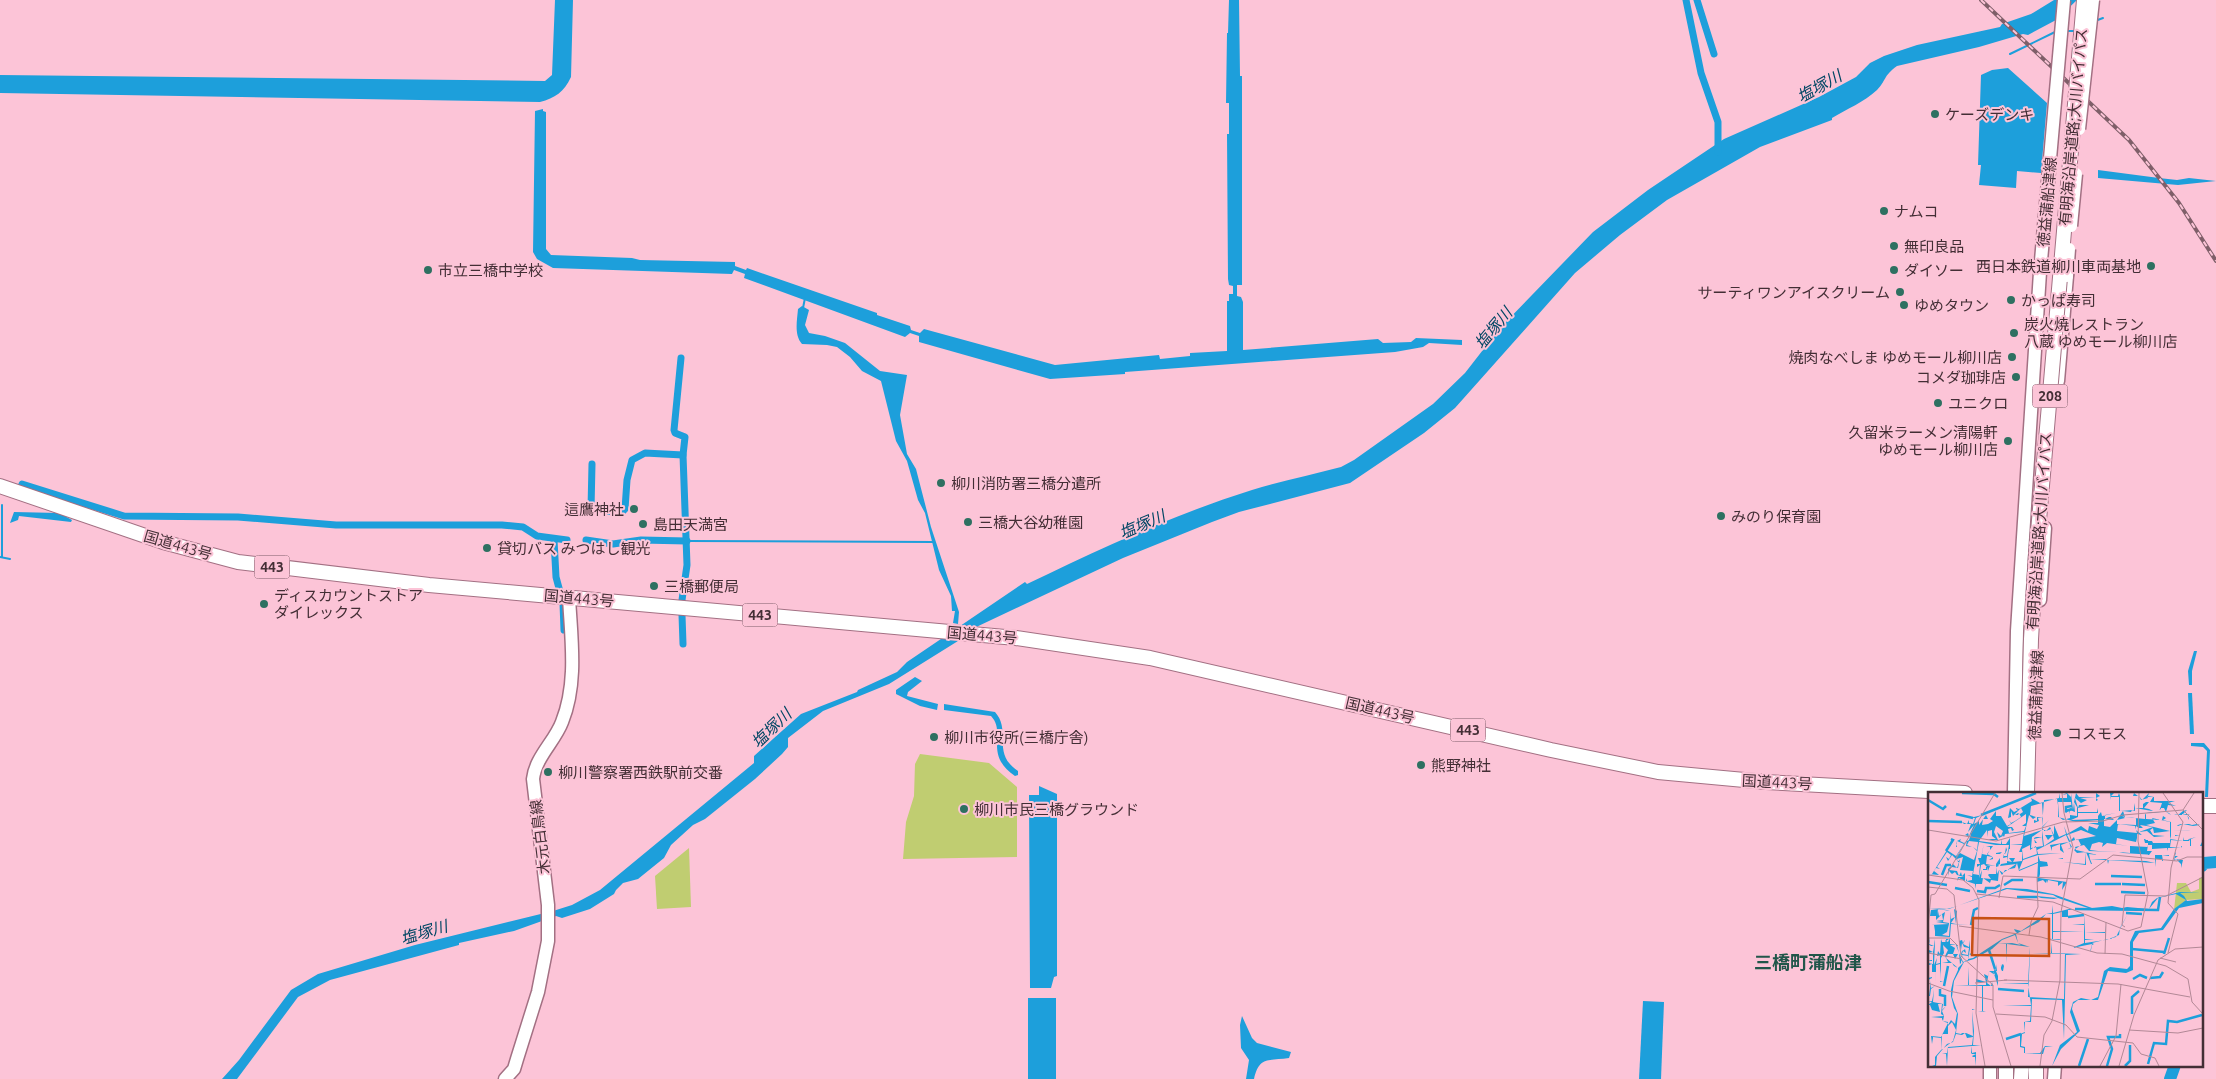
<svg xmlns="http://www.w3.org/2000/svg" width="2216" height="1079" font-family="Ubuntu,'Noto Sans JP',sans-serif">
<rect width="100%" height="100%" fill="#fcc4d7"/>
<!-- green -->
<g fill="#c0cd71">
<polygon points="920,754 989,763 1017,787 1017,857 903,859 906,822 914,796 915,764"/>
<polygon points="689,848 691,907 657,909 655,876"/>
</g>
<!-- water -->
<g fill="#1d9fdb">
<path d="M 555,0 L 573,0 L 571,77 C 564,92 555,98 540,102 L 0,93 L 0,75 L 545,81 L 552,75 Z"/>
<polygon points="1229,0 1239,0 1240,76 1242,76 1242,285 1237,285 1237,296 1241,297 1243,302 1243,350 1378,339 1383,343 1411,342 1416,338 1462,340 1462,345 1429,343 1423,347 1395,352 1125,372 1125,374 1050,379 919,342 919,336 910,333 905,337 744,278 745,274 734,270 732,274 553,268 537,259 533,252 535,111 543,109 543,111 546,112 546,249 551,255 632,258 640,260 735,262 735,266 746,270 747,268 877,313 877,315 910,326 911,330 920,333 924,329 1055,365 1159,355 1160,359 1190,356 1190,353 1227,351 1227,301 1229,301 1229,294 1233,294 1233,286 1229,285 1228,279 1227,134 1229,134 1229,103 1226,103 1227,33 1228,33"/>
<path d="M 2054,0 L 2077,0 L 2056,20 L 2028,35 L 2023,34 L 1979,47 L 1897,66 C 1883,76 1886,81 1877,90 C 1864,102 1847,109 1832,118 L 1832,120 L 1760,147 L 1667,200 L 1620,235 L 1575,273 L 1455,408 L 1424,433 L 1350,483 L 1239,512 L 1212,522 L 1123,558 L 972,629 L 958,641 L 889,684 L 823,711 L 788,738 L 788,747 L 782,754 L 755,779 L 705,819 L 693,825 L 671,845 L 664,858 L 638,879 L 623,883 L 616,890 L 614,894 L 590,909 L 562,918 L 556,916 L 514,931 L 459,943 L 459,945 L 330,980 L 298,997 L 237,1079 L 222,1079 L 239,1060 L 291,990 L 318,974 L 415,945 L 553,911 L 572,905 L 600,890 L 754,763 L 754,756 L 801,714 L 857,692 L 858,690 L 897,672 L 907,662 L 1025,582 L 1027,584 C 1100,549 1175,514 1252,490 C 1281,481 1311,475 1341,467 L 1354,460 L 1433,404 L 1465,373 L 1500,328 L 1593,232 L 1648,190 L 1724,139 L 1819,97 L 1856,77 L 1870,63 L 1884,56 L 1917,45 L 2000,27 L 2002,24 L 2031,14 Z"/>
<polygon points="2008,68 2047,103 2041,173 2017,171 2016,188 1979,185 1981,165 1978,165 1981,75 1992,70"/>
<polygon points="2098,170 2159,178 2177,180 2189,178 2216,181 2178,185 2098,178"/>
<path d="M 802,306 L 809,310 L 805,325 L 809,333 L 825,336 L 845,343 L 880,371 L 907,375 L 900,415 L 907,454 L 916,469 L 931,527 L 959,612 L 958,624 L 953,623 L 955,611 L 952,611 L 951,596 L 939,570 L 925,513 L 918,500 L 907,461 L 896,441 L 881,381 L 862,371 L 850,357 L 837,347 L 827,345 L 802,344 C 794,335 797,321 798,309 Z"/>
<polygon points="14,512 59,513 72,520 71,522 19,516 18,520 10,523"/>
<polygon points="2194,651 2197,651 2192,671 2192,685 2189,685 2188,671"/>
<polygon points="915,677 922,681 908,692 907,696 938,704 937,710 920,706 896,694 896,690"/>
<polygon points="2188,693 2192,693 2194,734 2190,734"/>
<path d="M 944,704 L 995,712 C 1012,731 991,753 1018,771 L 1018,775 L 1015,776 C 983,754 1007,733 991,716 L 944,710 Z"/>
<polygon points="2191,743 2204,743 2210,750 2208,797 2205,797 2207,751 2203,747 2191,746"/>
<polygon points="1039,786 1057,794 1057,976 1054,977 1051,988 1030,988 1029,795 1039,795"/>
<rect x="1028" y="998" width="28" height="81"/>
<polygon points="1643,1001 1664,1002 1661,1079 1639,1079"/>
<path d="M 1242,1016 L 1252,1038 L 1257,1043 L 1291,1052 L 1289,1058 C 1268,1061 1259,1056 1254,1079 L 1246,1079 L 1249,1060 L 1241,1048 L 1240,1025 Z"/>
</g>
<g fill="none" stroke-linecap="round" stroke-linejoin="round">
<!-- stream -->
<g stroke="#1d9fdb" stroke-width="2">
<polyline points="2095,21 2103,18"/>
<polyline points="2065,31 2075,31"/>
<polyline points="2010,54 2055,32"/>
<polyline points="803,308 805,298"/>
<polyline points="687,541 934,542"/>
<polyline points="0,557 10,559"/>
<polyline points="2,557 2,505"/>
</g>
<!-- canal -->
<g stroke="#1d9fdb" stroke-width="7">
<polyline points="1686,0 1701,73 1718,122 1718,152"/>
<polyline points="1697,0 1714,54"/>
<polyline points="681,358 674,430 675,433 685,437 683,455 687,565 682,600"/>
<polyline points="592,464 591,509 621,513 625,509 627,480 632,460 645,453 683,455"/>
<polyline points="22,484 124,516 238,517 336,525 502,525 523,527 537,536 567,540"/>
<polyline points="554,540 556,577 563,603 564,630"/>
<polyline points="586,540 613,544 641,540 687,541"/>
<polyline points="682,615 683,644"/>
</g>
<!-- river -->
<g stroke="#1d9fdb" stroke-width="12">
<polyline points="2202,866 2204,863 2216,862"/>
<polyline points="2170,1079 2175,1065"/>
</g>
<!-- major casing -->
<g stroke="#a37083" stroke-width="15">
<g id="major">
<polyline points="2058,381 2067,276"/>
<polyline points="2040,600 2045,528"/>
<polyline points="2014,793 2017,631 2040,272"/>
<path d="M 505,1079 L 514,1069 L 517,1059 L 538,992 L 548,941 L 548,905 L 533,779 C 535,758 555,741 562,722 C 578,682 571,638 569,597"/>
<polyline points="1990,1079 1990,1065"/>
<polyline points="2054,1079 2055,1065"/>
</g>
</g>
<!-- highway casing -->
<g stroke="#a37083" stroke-width="16">
<g id="highway">
<polyline points="0,486 163,542 238,562 429,585 1016,638 1150,658 1551,750 1658,772 1766,782 1965,793"/>
<polyline points="2202,806 2216,806"/>
<polyline points="2006,1065 2006,1079"/>
<polyline points="2021,1079 2022,1065"/>
<polyline points="2036,1079 2036,1065"/>
</g>
</g>
<!-- major -->
<use href="#major" stroke="#fff" stroke-width="12"/>
<!-- highway -->
<use href="#highway" stroke="#fff" stroke-width="14"/>
<!-- rail casing -->
<g stroke="#7f5f69" stroke-width="4">
<polyline id="rail" points="1981,0 2129,140 2179,203 2216,261"/>
</g>
<!-- rail -->
<use href="#rail" stroke="#fcc4d7" stroke-width="2" stroke-dasharray="5.5" stroke-linecap="butt"/>
<!-- major-bridge casing -->
<g stroke="#a37083" stroke-width="15" stroke-linecap="butt">
<g id="major-bridge">
<polyline points="2079,129 2093,0"/>
<polyline points="2071,226 2076,174"/>
<polyline points="2040,272 2064,0"/>
<polyline points="2067,276 2069,249"/>
</g>
</g>
<!-- highway-bridge casing -->
<g stroke="#a37083" stroke-width="16" stroke-linecap="butt">
<polyline id="highway-bridge" points="2027,793 2031,639 2036,555 2084,0"/>
</g>
<!-- major-bridge -->
<use href="#major-bridge" stroke="#fff" stroke-width="12"/>
<!-- highway-bridge -->
<use href="#highway-bridge" stroke="#fff" stroke-width="14"/>
</g>
<!-- markers -->
<g fill="#2e7061" stroke="#fcc4d7" stroke-width="2">
<circle cx="1935" cy="114" r="5"/>
<circle cx="1884" cy="211" r="5"/>
<circle cx="1894" cy="246" r="5"/>
<circle cx="2151" cy="266" r="5"/>
<circle cx="428" cy="270" r="5"/>
<circle cx="1894" cy="270" r="5"/>
<circle cx="1900" cy="292" r="5"/>
<circle cx="2011" cy="300" r="5"/>
<circle cx="1904" cy="305" r="5"/>
<circle cx="2014" cy="333" r="5"/>
<circle cx="2012" cy="357" r="5"/>
<circle cx="2016" cy="377" r="5"/>
<circle cx="1938" cy="403" r="5"/>
<circle cx="2008" cy="441" r="5"/>
<circle cx="941" cy="483" r="5"/>
<circle cx="634" cy="509" r="5"/>
<circle cx="1721" cy="516" r="5"/>
<circle cx="968" cy="522" r="5"/>
<circle cx="643" cy="524" r="5"/>
<circle cx="487" cy="548" r="5"/>
<circle cx="654" cy="586" r="5"/>
<circle cx="264" cy="604" r="5"/>
<circle cx="2057" cy="733" r="5"/>
<circle cx="934" cy="737" r="5"/>
<circle cx="1421" cy="765" r="5"/>
<circle cx="548" cy="772" r="5"/>
<circle cx="964" cy="809" r="5"/>
</g>
<g text-anchor="middle" dominant-baseline="central" stroke-width="4" stroke-linejoin="round" paint-order="stroke">
<!-- shield labels -->
<g fill="#fcc4d7" stroke="#7a5b66" stroke-width="1">
<rect x="2032.5" y="384.5" width="35" height="23" rx="4"/>
<rect x="254.5" y="555.5" width="35" height="23" rx="4"/>
<rect x="742.5" y="603.5" width="35" height="23" rx="4"/>
<rect x="1450.5" y="718.5" width="35" height="23" rx="4"/>
</g>
<g font-size="14" font-weight="bold" fill="#432e35">
<text x="2050" y="396">208</text>
<text x="272" y="567">443</text>
<text x="760" y="615">443</text>
<text x="1468" y="730">443</text>
</g>
<!-- poi labels -->
<g font-size="15" fill="#432e35" stroke="#fcc4d7" text-anchor="start">
<text x="1945" y="114">ケーズデンキ</text>
<text x="1894" y="211">ナムコ</text>
<text x="1904" y="246">無印良品</text>
<text x="2141" y="266" text-anchor="end">西日本鉄道柳川車両基地</text>
<text x="438" y="270">市立三橋中学校</text>
<text x="1904" y="270">ダイソー</text>
<text x="1890" y="292" text-anchor="end">サーティワンアイスクリーム</text>
<text x="2021" y="300">かっぱ寿司</text>
<text x="1914" y="305">ゆめタウン</text>
<text x="2024" y="324">炭火焼レストラン<tspan x="2024" dy="17">八蔵 ゆめモール柳川店</tspan></text>
<text x="2002" y="357" text-anchor="end">焼肉なべしま ゆめモール柳川店</text>
<text x="2006" y="377" text-anchor="end">コメダ珈琲店</text>
<text x="1948" y="403">ユニクロ</text>
<text x="1998" y="432" text-anchor="end">久留米ラーメン清陽軒<tspan x="1998" dy="17">ゆめモール柳川店</tspan></text>
<text x="951" y="483">柳川消防署三橋分遣所</text>
<text x="624" y="509" text-anchor="end">這鷹神社</text>
<text x="1731" y="516">みのり保育園</text>
<text x="978" y="522">三橋大谷幼稚園</text>
<text x="653" y="524">島田天満宮</text>
<text x="497" y="548">貸切バス みつはし観光</text>
<text x="664" y="586">三橋郵便局</text>
<text x="274" y="595">ディスカウントストア<tspan x="274" dy="17">ダイレックス</tspan></text>
<text x="2067" y="733">コスモス</text>
<text x="944" y="737">柳川市役所(三橋庁舎)</text>
<text x="1431" y="765">熊野神社</text>
<text x="558" y="772">柳川警察署西鉄駅前交番</text>
<text x="974" y="809">柳川市民三橋グラウンド</text>
</g>
<!-- street labels -->
<g font-size="15" fill="#432e35" stroke="#fcc4d7">
<text transform="translate(2073 127) rotate(-85)">有明海沿岸道路;大川バイパス</text>
<text transform="translate(2047 202) rotate(-85)">徳益蒲船津線</text>
<text transform="translate(2039 531) rotate(-86)">有明海沿岸道路;大川バイパス</text>
<text transform="translate(178 545) rotate(16)">国道443号</text>
<text transform="translate(579 598) rotate(5)">国道443号</text>
<text transform="translate(982 635) rotate(5)">国道443号</text>
<text transform="translate(2036 695) rotate(-88)">徳益蒲船津線</text>
<text transform="translate(1380 710) rotate(13)">国道443号</text>
<text transform="translate(1777 782) rotate(3)">国道443号</text>
<text transform="translate(540 837) rotate(-97)">木元白鳥線</text>
</g>
<!-- water labels -->
<g font-size="16" font-style="italic" fill="#004664" stroke="#fcc4d7">
<text transform="translate(1819 86) rotate(-29)">塩塚川</text>
<text transform="translate(1493 328) rotate(-50)">塩塚川</text>
<text transform="translate(1142 524) rotate(-23)">塩塚川</text>
<text transform="translate(771 728) rotate(-44)">塩塚川</text>
<text transform="translate(424 932) rotate(-16)">塩塚川</text>
</g>
<!-- quarter labels -->
<g font-size="18" font-weight="bold" fill="#21564a" stroke="#fcc4d7">
<text x="1808" y="962">三橋町蒲船津</text>
</g>
</g>
<!-- overview -->
<g transform="translate(1928 792)">
<rect width="275" height="275" fill="#fcc4d7"/>
<path d="M 275,85 L 275,107 L 258,108 L 246,118 L 249,91 L 258,91 L 263,100 L 271,97 L 271,86 Z" fill="#c0cd71"/>
<path d="M 131,1 L 132,6 L 139,6 L 139,2 L 134,3 L 139,1 L 143,5 L 143,1 L 145,18 L 146,11 L 147,20 L 142,18 L 141,22 L 141,18 L 138,21 L 138,15 L 138,19 L 144,18 L 143,10 L 130,10 L 131,25 L 135,28 L 142,26 L 142,23 L 149,24 L 149,15 L 146,10 L 148,1 L 151,5 L 168,5 L 168,1 L 172,4 L 168,6 L 170,8 L 170,12 L 170,8 L 168,9 L 168,5 L 152,6 L 159,8 L 153,11 L 147,6 L 150,16 L 151,13 L 161,13 L 150,16 L 150,20 L 169,20 L 170,16 L 170,24 L 173,20 L 174,24 L 188,21 L 188,19 L 191,19 L 191,5 L 183,5 L 183,8 L 182,1 L 186,1 L 183,4 L 190,4 L 191,1 L 192,4 L 205,4 L 206,1 L 210,4 L 206,4 L 206,11 L 210,11 L 206,11 L 207,16 L 215,16 L 215,12 L 218,10 L 221,10 L 216,16 L 221,17 L 225,19 L 226,19 L 228,18 L 230,19 L 232,17 L 234,11 L 222,10 L 225,5 L 220,5 L 219,4 L 220,6 L 213,8 L 211,4 L 214,8 L 221,1 L 220,4 L 226,5 L 226,9 L 247,9 L 240,11 L 248,14 L 240,13 L 238,20 L 241,21 L 243,23 L 246,22 L 250,23 L 255,19 L 259,18 L 255,22 L 262,22 L 259,23 L 261,26 L 261,28 L 259,23 L 254,22 L 254,23 L 248,23 L 246,22 L 243,23 L 238,20 L 236,16 L 233,16 L 233,17 L 231,18 L 230,19 L 228,18 L 226,19 L 224,19 L 207,16 L 207,19 L 211,19 L 207,19 L 204,18 L 203,20 L 195,19 L 197,25 L 194,24 L 197,26 L 189,28 L 195,19 L 188,19 L 188,21 L 177,23 L 177,27 L 181,25 L 183,25 L 186,28 L 176,27 L 176,34 L 182,35 L 189,28 L 189,32 L 208,33 L 208,26 L 204,26 L 197,25 L 217,27 L 217,23 L 218,21 L 224,20 L 233,21 L 218,21 L 218,27 L 234,28 L 235,24 L 238,26 L 235,28 L 243,30 L 243,34 L 249,34 L 250,33 L 253,32 L 261,32 L 264,33 L 269,32 L 272,33 L 265,34 L 255,32 L 250,34 L 243,34 L 243,39 L 260,38 L 263,38 L 243,39 L 243,44 L 247,44 L 247,43 L 252,43 L 247,44 L 243,44 L 242,47 L 255,49 L 256,45 L 256,48 L 260,48 L 261,47 L 268,45 L 263,47 L 263,54 L 272,54 L 274,50 L 275,54 L 262,54 L 262,47 L 261,49 L 254,49 L 243,48 L 242,55 L 253,56 L 253,54 L 262,54 L 262,57 L 262,54 L 254,54 L 253,56 L 240,56 L 240,59 L 239,56 L 224,57 L 224,53 L 220,53 L 219,59 L 224,59 L 221,63 L 232,63 L 232,59 L 232,63 L 241,63 L 241,60 L 241,64 L 234,63 L 235,69 L 246,69 L 247,61 L 248,60 L 254,59 L 248,60 L 247,64 L 250,64 L 246,67 L 255,68 L 253,76 L 253,72 L 244,72 L 253,72 L 248,67 L 246,69 L 234,69 L 234,71 L 234,67 L 228,67 L 227,75 L 227,71 L 218,69 L 181,68 L 180,72 L 219,74 L 180,72 L 179,67 L 162,67 L 164,72 L 163,72 L 158,60 L 158,73 L 135,70 L 135,67 L 130,67 L 135,66 L 140,66 L 135,66 L 135,70 L 157,72 L 158,60 L 149,61 L 146,58 L 153,53 L 150,47 L 141,50 L 144,55 L 138,58 L 143,56 L 141,50 L 133,53 L 136,61 L 132,58 L 132,52 L 124,55 L 124,59 L 122,53 L 141,50 L 138,43 L 109,58 L 110,62 L 133,61 L 110,63 L 112,69 L 119,70 L 120,74 L 112,75 L 112,82 L 111,86 L 139,90 L 134,98 L 135,90 L 130,94 L 130,90 L 120,88 L 120,91 L 119,88 L 118,91 L 115,88 L 109,90 L 110,71 L 91,79 L 89,71 L 87,76 L 77,78 L 74,83 L 71,78 L 70,89 L 63,88 L 62,91 L 55,86 L 54,92 L 48,92 L 47,97 L 47,92 L 38,89 L 39,86 L 39,89 L 44,88 L 44,85 L 39,83 L 44,84 L 45,79 L 32,78 L 35,65 L 29,67 L 30,70 L 32,67 L 30,76 L 24,75 L 21,78 L 29,79 L 31,84 L 33,80 L 34,84 L 37,81 L 37,89 L 31,86 L 29,89 L 30,85 L 36,85 L 29,83 L 27,80 L 24,82 L 21,79 L 20,84 L 27,83 L 20,84 L 20,77 L 25,72 L 29,76 L 31,70 L 24,63 L 20,69 L 18,65 L 20,62 L 18,65 L 21,67 L 23,63 L 19,60 L 9,75 L 12,77 L 8,76 L 6,79 L 11,83 L 0,82 L 4,82 L 19,58 L 28,64 L 36,52 L 29,49 L 28,51 L 29,52 L 29,55 L 28,55 L 29,52 L 28,52 L 29,49 L 33,47 L 32,49 L 36,51 L 41,48 L 43,42 L 40,44 L 37,43 L 40,41 L 41,44 L 46,33 L 40,40 L 43,32 L 36,32 L 34,30 L 39,32 L 41,28 L 41,31 L 45,32 L 47,26 L 42,26 L 54,23 L 48,26 L 46,32 L 51,29 L 51,33 L 58,23 L 60,27 L 55,27 L 54,33 L 60,32 L 65,29 L 62,27 L 68,19 L 68,24 L 73,24 L 79,34 L 83,32 L 81,28 L 83,31 L 87,29 L 85,26 L 87,29 L 93,25 L 91,21 L 90,23 L 87,23 L 90,21 L 92,22 L 95,20 L 93,16 L 85,24 L 83,19 L 83,25 L 80,26 L 82,16 L 86,20 L 90,18 L 88,17 L 88,16 L 91,17 L 104,9 L 103,6 L 112,11 L 131,6 ZM 192,4 L 206,4 L 206,11 L 197,11 L 206,11 L 206,18 L 192,19 ZM 129,7 L 130,13 L 126,13 L 130,13 L 130,19 L 126,19 L 130,19 L 130,25 L 121,28 L 114,35 L 116,8 ZM 114,11 L 115,26 L 109,25 L 109,29 L 106,28 L 106,31 L 101,30 L 106,31 L 111,29 L 110,26 L 114,26 L 114,38 L 96,44 L 101,23 L 105,27 L 108,25 L 102,23 L 103,14 ZM 150,21 L 170,21 L 170,27 L 143,28 L 150,25 ZM 98,22 L 98,31 L 94,34 L 98,34 L 96,39 L 81,41 L 80,37 L 83,36 L 84,39 L 86,38 L 84,35 L 79,35 ZM 130,25 L 148,30 L 170,28 L 170,31 L 160,31 L 171,33 L 169,37 L 161,34 L 160,39 L 153,34 L 139,42 L 136,34 L 138,42 L 131,45 L 126,33 L 126,43 L 122,35 L 118,39 L 123,37 L 125,43 L 117,43 L 120,48 L 125,43 L 126,47 L 116,54 L 114,38 L 116,37 L 116,39 L 118,39 L 114,36 L 121,28 ZM 224,26 L 242,30 L 242,39 L 218,33 L 227,31 ZM 190,32 L 207,34 L 209,41 L 189,39 ZM 212,33 L 225,35 L 211,40 L 219,39 L 226,45 L 237,44 L 225,43 L 222,38 L 225,36 L 226,41 L 242,39 L 242,44 L 237,44 L 242,44 L 242,51 L 225,51 L 224,49 L 220,49 L 220,48 L 218,48 L 217,47 L 216,47 L 217,51 L 208,51 L 220,51 L 220,55 L 202,54 L 202,61 L 191,60 L 195,61 L 227,63 L 227,67 L 223,67 L 227,67 L 227,71 L 162,67 L 161,62 L 170,63 L 148,58 L 147,55 L 156,53 L 161,59 L 190,60 L 170,59 L 170,55 L 170,59 L 162,58 L 164,52 L 171,50 L 175,51 L 174,55 L 179,51 L 200,54 L 188,52 L 189,46 L 208,50 L 209,46 L 212,46 L 212,47 L 215,47 L 212,47 L 212,46 L 209,46 L 209,42 L 214,43 L 208,38 L 208,34 L 211,36 L 215,36 ZM 68,34 L 75,39 L 73,44 L 69,40 L 71,46 L 75,44 L 74,42 L 76,45 L 77,42 L 96,40 L 94,52 L 82,53 L 82,46 L 78,52 L 74,52 L 74,47 L 73,52 L 51,49 L 59,38 L 60,45 L 60,39 L 64,38 L 64,44 L 68,47 L 63,47 L 60,48 L 70,48 L 66,40 ZM 114,38 L 114,45 L 108,45 L 106,46 L 107,51 L 109,51 L 106,47 L 114,45 L 115,54 L 103,56 L 104,45 ZM 153,38 L 168,44 L 147,48 L 146,45 L 142,49 L 139,43 ZM 39,48 L 38,54 L 44,55 L 39,53 L 41,49 L 50,50 L 49,58 L 45,55 L 49,59 L 46,68 L 32,61 L 28,65 ZM 51,50 L 56,51 L 53,66 L 50,66 L 52,72 L 49,72 L 49,75 L 52,73 L 51,83 L 45,82 ZM 56,51 L 68,53 L 68,74 L 58,72 L 59,64 L 65,65 L 61,68 L 65,67 L 65,65 L 59,62 L 65,54 L 58,54 L 62,55 L 62,58 L 59,63 L 54,62 ZM 68,53 L 81,53 L 79,64 L 76,64 L 76,62 L 77,62 L 79,58 L 78,55 L 73,55 L 78,55 L 77,61 L 76,62 L 75,66 L 79,65 L 79,71 L 73,72 L 72,74 L 88,72 L 75,81 L 71,78 L 69,82 L 68,75 L 71,74 L 70,73 L 72,72 L 72,66 L 68,72 L 68,62 L 72,62 L 74,60 L 68,61 ZM 82,53 L 94,53 L 91,60 L 94,60 L 94,69 L 85,70 L 87,66 L 81,66 L 84,70 L 79,69 L 81,57 L 88,57 L 82,57 ZM 102,53 L 102,58 L 108,54 L 109,62 L 95,67 L 94,57 ZM 110,63 L 110,70 L 91,78 L 95,68 ZM 56,72 L 59,75 L 58,75 L 58,77 L 55,77 L 55,78 L 59,78 L 59,75 L 60,79 L 62,74 L 58,73 L 68,74 L 68,82 L 61,82 L 60,83 L 63,87 L 53,86 L 54,78 L 51,86 L 53,73 ZM 78,96 L 99,97 L 125,102 L 164,116 L 184,114 L 194,116 L 199,115 L 221,117 L 224,110 L 229,106 L 252,100 L 272,100 L 275,97 L 272,100 L 252,101 L 256,104 L 259,109 L 275,107 L 275,111 L 251,116 L 235,138 L 211,141 L 205,150 L 205,178 L 198,181 L 180,179 L 170,208 L 150,208 L 145,212 L 144,217 L 152,239 L 133,257 L 124,274 L 132,253 L 149,240 L 142,220 L 145,210 L 153,206 L 163,208 L 170,205 L 176,179 L 182,175 L 199,177 L 202,174 L 202,150 L 207,139 L 233,136 L 246,117 L 258,108 L 248,102 L 230,106 L 221,117 L 163,117 L 130,106 L 126,107 L 113,106 L 108,104 L 130,106 L 125,103 L 79,97 L 26,115 L 19,117 L 12,117 L 19,118 L 22,119 L 10,117 L 9,124 L 10,119 L 11,124 L 14,122 L 8,128 L 15,128 L 14,122 L 17,120 L 15,130 L 21,131 L 21,132 L 8,130 L 15,129 L 8,128 L 8,124 L 2,124 L 3,118 L 11,117 L 0,116 L 21,117 ZM 125,113 L 125,121 L 141,117 L 148,118 L 140,118 L 140,125 L 134,125 L 134,120 L 125,122 L 125,139 L 156,140 L 156,133 L 144,132 L 156,132 L 156,122 L 157,140 L 177,140 L 177,133 L 166,133 L 177,133 L 177,122 L 177,133 L 192,136 L 199,123 L 209,123 L 199,123 L 188,145 L 202,141 L 188,145 L 188,152 L 188,145 L 164,151 L 166,152 L 164,153 L 163,158 L 162,160 L 164,152 L 144,156 L 156,151 L 156,147 L 144,147 L 156,147 L 156,140 L 125,140 L 125,147 L 131,147 L 134,148 L 120,147 L 118,146 L 124,147 L 124,122 L 118,122 L 111,130 L 88,142 L 90,151 L 102,155 L 102,161 L 123,161 L 124,150 L 124,161 L 153,162 L 138,163 L 136,247 L 134,208 L 104,207 L 103,230 L 97,230 L 97,241 L 94,242 L 93,254 L 97,255 L 97,261 L 112,261 L 117,254 L 125,254 L 117,255 L 115,262 L 96,261 L 96,256 L 92,255 L 92,242 L 97,240 L 96,230 L 102,229 L 103,214 L 75,213 L 103,213 L 100,192 L 74,191 L 100,191 L 102,155 L 79,152 L 78,171 L 69,172 L 69,179 L 74,179 L 73,177 L 73,175 L 74,173 L 72,174 L 75,172 L 76,174 L 75,179 L 68,179 L 70,184 L 70,194 L 65,179 L 67,183 L 61,179 L 59,191 L 63,194 L 64,190 L 65,194 L 55,194 L 55,219 L 58,220 L 50,219 L 54,219 L 54,194 L 26,193 L 40,193 L 40,175 L 41,193 L 58,193 L 58,190 L 48,190 L 48,187 L 58,190 L 56,182 L 60,184 L 61,179 L 55,179 L 66,179 L 67,175 L 68,179 L 69,172 L 78,171 L 78,152 L 70,152 L 84,151 L 93,153 L 90,151 L 87,143 L 74,148 L 64,157 L 46,167 L 36,170 L 26,189 L 24,205 L 30,222 L 28,241 L 33,242 L 34,241 L 38,241 L 45,244 L 44,217 L 47,218 L 44,218 L 46,239 L 45,253 L 53,254 L 44,254 L 44,261 L 48,260 L 48,274 L 47,265 L 45,265 L 44,264 L 48,262 L 44,262 L 43,261 L 44,254 L 20,256 L 19,274 L 18,262 L 14,262 L 19,261 L 20,255 L 44,253 L 45,245 L 39,246 L 37,241 L 34,243 L 28,242 L 25,250 L 19,252 L 9,264 L 8,274 L 4,274 L 7,273 L 7,265 L 13,258 L 13,246 L 5,245 L 5,246 L 4,252 L 3,244 L 13,245 L 20,231 L 17,230 L 15,229 L 14,227 L 14,226 L 3,225 L 16,224 L 13,222 L 14,212 L 10,212 L 12,220 L 4,218 L 2,213 L 1,213 L 0,218 L 0,213 L 4,210 L 0,209 L 4,209 L 5,204 L 1,204 L 3,189 L 3,196 L 7,194 L 3,197 L 2,204 L 5,204 L 6,197 L 5,210 L 15,212 L 14,218 L 18,214 L 14,219 L 16,224 L 15,229 L 20,230 L 20,233 L 23,228 L 27,232 L 29,221 L 26,216 L 23,204 L 23,198 L 25,189 L 30,178 L 30,176 L 26,174 L 24,171 L 20,171 L 20,174 L 20,171 L 14,170 L 20,170 L 17,164 L 20,158 L 15,153 L 16,161 L 13,166 L 13,178 L 12,189 L 15,190 L 12,190 L 13,171 L 12,182 L 12,172 L 8,173 L 8,179 L 7,194 L 8,180 L 4,180 L 4,172 L 1,173 L 1,177 L 0,183 L 0,186 L 4,185 L 4,186 L 0,188 L 0,171 L 5,172 L 5,168 L 4,168 L 4,169 L 3,169 L 0,168 L 5,168 L 5,160 L 0,161 L 1,158 L 5,160 L 6,154 L 3,154 L 0,152 L 2,146 L 1,152 L 6,154 L 7,147 L 7,144 L 0,144 L 7,144 L 7,139 L 3,139 L 3,133 L 3,139 L 7,139 L 6,133 L 3,133 L 21,132 L 19,140 L 14,143 L 21,144 L 23,119 L 23,127 L 27,125 L 23,131 L 28,132 L 26,117 L 29,119 L 28,132 L 41,133 L 23,132 L 22,145 L 7,144 L 7,150 L 11,150 L 7,150 L 6,173 L 9,166 L 8,172 L 12,171 L 12,163 L 9,164 L 10,159 L 12,162 L 13,147 L 14,150 L 18,150 L 17,149 L 18,148 L 18,147 L 21,147 L 18,149 L 20,150 L 22,146 L 22,152 L 29,153 L 31,161 L 28,153 L 22,153 L 27,156 L 25,162 L 30,162 L 27,167 L 30,168 L 27,167 L 25,162 L 20,162 L 18,166 L 30,176 L 35,171 L 33,168 L 33,171 L 32,172 L 32,173 L 31,161 L 35,170 L 40,168 L 40,164 L 34,163 L 36,168 L 33,162 L 34,159 L 36,158 L 37,157 L 38,161 L 35,159 L 34,162 L 40,163 L 41,156 L 36,155 L 34,151 L 33,158 L 31,149 L 34,148 L 35,151 L 36,149 L 37,148 L 35,152 L 41,155 L 42,148 L 42,157 L 48,157 L 42,157 L 41,162 L 44,161 L 45,164 L 41,162 L 40,167 L 45,166 L 74,147 L 89,141 L 87,139 L 86,137 L 93,139 L 118,122 L 124,121 ZM 177,133 L 192,136 L 191,143 L 178,148 ZM 157,140 L 177,141 L 177,148 L 166,148 L 177,148 L 157,151 L 157,148 L 166,148 L 157,147 ZM 102,161 L 137,162 L 136,207 L 100,205 ZM 24,230 L 28,238 L 25,249 L 13,258 L 14,242 L 20,242 L 20,234 Z" fill="#1d9fdb" fill-rule="evenodd"/>
<path fill="none" stroke="#1d9fdb" stroke-width="2.5" d="M 34,1 L 66,2 L 70,5M 0,8 L 15,17 L 18,14M 144,14 L 138,15 L 138,19 L 144,17M 28,22 L 45,26M 53,23 L 108,1M 0,29 L 34,30M 18,59 L 25,48 L 23,47M 14,83 L 18,73 L 23,73M 183,84 L 214,85M 0,90 L 19,93M 167,92 L 193,92M 194,92 L 217,93M 76,93 L 84,88 L 95,88M 27,96 L 42,99M 49,99 L 57,100 L 58,96 L 67,96 L 72,93M 193,100 L 217,101M 89,105 L 110,105M 147,117 L 230,118 L 232,105M 198,121 L 214,122M 140,125 L 156,123M 43,133 L 46,118 L 50,116M 204,157 L 236,160M 61,158 L 67,177M 236,162 L 241,146M 222,186 L 232,185 L 235,180M 205,187 L 212,183 L 219,186M 16,194 L 20,174M 12,197 L 12,203 L 17,204 L 17,214M 70,197 L 96,199M 204,222 L 204,205 L 211,199M 78,247 L 93,242M 220,272 L 226,251 L 238,252 L 240,229 L 249,230 L 274,223M 151,274 L 160,247M 179,274 L 184,257 L 180,245 L 192,245 L 192,242M 197,274 L 202,269 L 202,253"/>
<path fill="none" stroke="#b28896" stroke-width="1" d="M 235,1 L 255,30 L 243,76 L 240,111 L 250,122 L 240,161M 255,18 L 275,38M 255,18 L 266,1M 0,38 L 68,49 L 135,30 L 175,29 L 195,23 L 255,18M 0,83 L 35,88 L 45,96 L 51,108 L 48,221 L 57,274M 0,95 L 19,97 L 26,103 L 33,164 L 65,193 L 65,215 L 83,274M 48,102 L 125,110 L 200,139 L 213,135 L 220,101 L 210,49 L 211,1M 71,106 L 75,84 L 152,87 L 185,63 L 249,69 L 259,65 L 275,65M 0,134 L 3,103 L 7,102 L 67,1M 31,134 L 113,145 L 169,161 L 194,162 L 238,174 L 260,187 L 264,210 L 275,222M 197,135 L 194,133 L 197,103 L 238,104 L 275,85M 101,143 L 103,130 L 110,115 L 109,85M 0,146 L 22,146 L 30,154M 0,161 L 34,167M 177,162 L 178,130M 232,166 L 248,170M 76,188 L 190,192 L 262,205M 0,191 L 21,199 L 65,208M 47,191 L 79,188M 68,222 L 117,225 L 138,233 L 149,245 L 205,251 L 213,262 L 227,266 L 231,274M 201,238 L 250,241 L 275,236M 112,274 L 116,243 L 124,229 L 132,188 L 133,120 L 145,55 L 136,21 L 134,1M 172,274 L 188,244 L 193,192M 191,274 L 206,223 L 230,168 L 247,157 L 275,155"/>
<path fill="#c75014" fill-opacity="0.15" stroke="#c75014" stroke-width="2.5" d="M 45,126 L 121,127 L 121,164 L 44,163 Z"/>
<rect width="275" height="275" fill="none" stroke="#432e35" stroke-width="2.5"/>
</g>
</svg>
